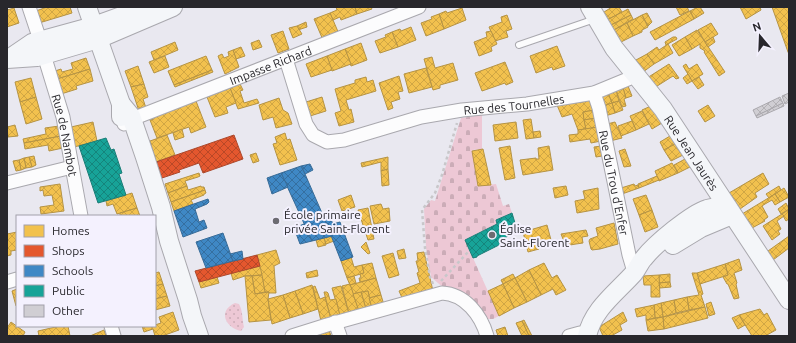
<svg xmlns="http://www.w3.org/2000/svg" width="796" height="343" font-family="Ubuntu,sans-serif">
<defs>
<pattern id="grass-dots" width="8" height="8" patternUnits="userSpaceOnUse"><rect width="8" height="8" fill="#edc8d5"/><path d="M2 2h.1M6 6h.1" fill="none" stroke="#cbacb7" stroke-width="1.8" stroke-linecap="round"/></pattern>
<pattern id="cemetery-stones" width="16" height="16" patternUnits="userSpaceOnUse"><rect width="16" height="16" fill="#edc8d5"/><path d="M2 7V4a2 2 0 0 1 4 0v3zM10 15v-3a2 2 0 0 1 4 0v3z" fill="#cbacb7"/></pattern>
<pattern id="homes-cross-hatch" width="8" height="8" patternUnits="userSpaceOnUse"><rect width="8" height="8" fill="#f2c14e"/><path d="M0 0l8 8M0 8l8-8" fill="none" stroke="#d0a644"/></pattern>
<pattern id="shops-cross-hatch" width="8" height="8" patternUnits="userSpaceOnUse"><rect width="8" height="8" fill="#e4572e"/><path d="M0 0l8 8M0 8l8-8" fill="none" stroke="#b94827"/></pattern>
<pattern id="schools-cross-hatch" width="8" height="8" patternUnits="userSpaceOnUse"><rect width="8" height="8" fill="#3f88c5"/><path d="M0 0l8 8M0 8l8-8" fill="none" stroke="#356fa0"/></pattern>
<pattern id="public-cross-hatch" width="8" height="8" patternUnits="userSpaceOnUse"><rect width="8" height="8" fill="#17a398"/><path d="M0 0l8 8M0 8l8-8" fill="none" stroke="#15857c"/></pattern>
<pattern id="building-cross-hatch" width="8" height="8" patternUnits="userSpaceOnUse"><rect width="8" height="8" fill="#d0ced3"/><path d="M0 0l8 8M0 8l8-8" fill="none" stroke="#b3b1b5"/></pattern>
</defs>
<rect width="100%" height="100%" fill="#e9e8f0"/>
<!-- grass -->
<path fill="url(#grass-dots)" d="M 235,303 L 239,304 C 243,311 242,320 244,327 L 241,331 C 226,328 217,311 235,303 Z"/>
<!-- cemetery -->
<polygon fill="url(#cemetery-stones)" points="482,115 482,149 472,150 478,186 496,184 503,206 509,204 512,213 496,220 497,224 465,240 499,316 493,319 485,319 446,290 431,277 426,248 424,209 431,200 435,201 461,118"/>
<!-- homes -->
<g fill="url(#homes-cross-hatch)" stroke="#b59344">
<polygon points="47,7 70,7 72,13 39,23 36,11"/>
<polygon points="336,7 355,7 357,14 341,20 340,17 333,20 330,13 337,10"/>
<polygon points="355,7 371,7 372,9 357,14"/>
<polygon points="612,7 619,7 622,12 605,21 601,14"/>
<polygon points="676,7 687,7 689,11 680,15"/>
<polygon points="698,7 700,7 704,13 694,19 690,11"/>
<polygon points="740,7 760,7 761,10 746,19"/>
<polygon points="772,7 789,7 789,54 788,52"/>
<polygon points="14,8 19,23 7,27 7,10"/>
<polygon points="462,8 466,20 444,29 439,14 446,11 447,13"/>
<polygon points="628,9 631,15 609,26 605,21"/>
<polygon points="690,11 694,19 655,40 650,32"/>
<polygon points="330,13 339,34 323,40 314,19"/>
<polygon points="647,13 652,22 648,26 642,15"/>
<polygon points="439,14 444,29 426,36 421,23 432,19 431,17"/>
<polygon points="507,15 512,29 506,31 508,37 495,41 489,27 502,22 501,17"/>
<polygon points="631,15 633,19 612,31 609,26"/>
<polygon points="642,15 648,27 642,30 642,32 633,36 627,23"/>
<polygon points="306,22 307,27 298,30 297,26"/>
<polygon points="627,23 633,36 619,43 612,31"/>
<polygon points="711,23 718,34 705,42 698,30"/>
<polygon points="297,26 302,34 293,38 289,28"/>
<polygon points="411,27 416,40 398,47 392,32 400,29 401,31"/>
<polygon points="697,30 725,72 719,76 704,52 705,51 700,48 700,44 692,49 685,37"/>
<polygon points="283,31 289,49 278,53 271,35"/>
<polygon points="491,31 497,44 491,47 492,51 479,56 474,42 487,37 486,32"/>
<polygon points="392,32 398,47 380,53 375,41 386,37 385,35"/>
<polygon points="673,37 676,37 677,39 666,45 665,42"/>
<polygon points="685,37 692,49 679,56 672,45"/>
<polygon points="713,37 715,42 708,47 705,42"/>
<polygon points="259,40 262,47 253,50 251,43"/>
<polygon points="175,42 178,50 154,60 151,52"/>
<polygon points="361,43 367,60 351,66 345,49"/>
<polygon points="668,44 673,53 654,64 647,54 657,47 659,50"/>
<polygon points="557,46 565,66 553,70 552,67 536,73 530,56"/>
<polygon points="241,47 245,56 236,59 233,50"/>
<polygon points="345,49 351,64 332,71 327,56"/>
<polygon points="233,50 239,67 225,74 218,56 222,54 224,58 229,56 228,52"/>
<polygon points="647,54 654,64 643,72 636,60"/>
<polygon points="165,56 169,67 154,73 149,62"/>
<polygon points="206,56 212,70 174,85 168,71"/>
<polygon points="327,56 332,70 311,77 306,64"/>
<polygon points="432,57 435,68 453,63 458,80 440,85 440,88 433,90 424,59"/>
<polygon points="86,58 90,69 57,79 55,71 61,69 62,72 73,69 71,63"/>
<polygon points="505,62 513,82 506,85 505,83 482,91 475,73"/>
<polygon points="669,64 679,78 676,79 673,76 654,88 647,78"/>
<polygon points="686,64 689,69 697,64 703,74 692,81 683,66"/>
<polygon points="138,66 144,84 131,87 125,71"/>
<polygon points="426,68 432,87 409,93 404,74"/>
<polygon points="90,69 93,81 76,86 77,89 61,94 57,79"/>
<polygon points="212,70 213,72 175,87 174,85"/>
<polygon points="688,74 692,81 687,84 683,78"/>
<polygon points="399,76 403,91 398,92 400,99 391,102 393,108 388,110 379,83"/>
<polygon points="366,77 367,82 373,80 376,91 346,100 349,110 351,109 354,122 339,126 335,113 341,111 335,89 355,83 355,80"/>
<polygon points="699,77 704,85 698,89 692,81"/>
<polygon points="31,78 36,97 20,102 15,82"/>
<polygon points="144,84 148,97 143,99 146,108 139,111 131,87"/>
<polygon points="240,84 243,90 240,91 244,103 257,99 259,103 238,109 230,88"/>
<polygon points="628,86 632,96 626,98 623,88"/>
<polygon points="230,88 236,103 226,107 228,113 215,117 207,97"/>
<polygon points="623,88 626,98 624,99 626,106 622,107 616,90"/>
<polygon points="616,90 619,101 612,103 608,93"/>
<polygon points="608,93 612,103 603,106 600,97"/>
<polygon points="36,97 42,119 26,124 20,102"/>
<polygon points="322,97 326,111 310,116 306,102"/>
<polygon points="279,98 283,110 288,113 292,124 276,128 273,117 263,120 259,105"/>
<polygon points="591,99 595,110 583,112 586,129 578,130 572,114 562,117 557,105 579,100 580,103"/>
<polygon points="196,101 206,127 191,133 189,127 157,138 150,120 154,119 154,117"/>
<polygon points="619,101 623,110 615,113 612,103"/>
<polygon points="612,103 615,113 605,116 603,106"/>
<polygon points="708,105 715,116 705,122 698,111"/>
<polygon points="651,106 662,123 652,129 642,110"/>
<polygon points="595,110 596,118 584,120 583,112"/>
<polygon points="642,111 649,124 636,130 630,116"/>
<polygon points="596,118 598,127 586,129 584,120"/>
<polygon points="531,119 534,138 526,139 523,120"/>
<polygon points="632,121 636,130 621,136 618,126"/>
<polygon points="93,122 97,141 74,147 71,127"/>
<polygon points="516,122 518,138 495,141 493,125"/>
<polygon points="615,122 622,138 610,141 607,124"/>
<polygon points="15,125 18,136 8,137 7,127"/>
<polygon points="59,126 61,136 24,143 23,139 46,134 45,128"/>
<polygon points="598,127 601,141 591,143 590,139 570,142 569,135 578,134 578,130"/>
<polygon points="182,129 184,137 175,140 173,133"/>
<polygon points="540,131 541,137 534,138 533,132"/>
<polygon points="285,133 287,140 290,139 297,160 280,165 273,144 277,143 275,137"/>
<polygon points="167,135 175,155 156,162 150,141"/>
<polygon points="61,136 63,148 49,151 48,145 25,149 24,143"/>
<polygon points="670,136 675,144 664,150 660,142"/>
<polygon points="675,144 683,155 671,161 664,150"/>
<polygon points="510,146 515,178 505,180 499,148"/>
<polygon points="549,146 553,170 523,175 520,160 536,158 536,159 539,159 538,148"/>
<polygon points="601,146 602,156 596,157 594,147"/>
<polygon points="483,149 491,185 478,186 472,151"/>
<polygon points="625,149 631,166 624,167 619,151"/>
<polygon points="256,153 259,161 253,163 250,155"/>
<polygon points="34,156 36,165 32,167 29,157"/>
<polygon points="29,157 32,167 26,168 24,158"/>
<polygon points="388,157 388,169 381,171 381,162 362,167 361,163"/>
<polygon points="24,158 26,168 21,170 19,160"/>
<polygon points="685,159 690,167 678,173 674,165"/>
<polygon points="19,160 21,170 16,171 13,161"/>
<polygon points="672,163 678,173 659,181 655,171"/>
<polygon points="388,169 389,185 382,186 381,171"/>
<polygon points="199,173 200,176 198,177 185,181 187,186 168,193 165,184"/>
<polygon points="763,173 769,184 755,193 757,197 740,209 729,193"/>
<polygon points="657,176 659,180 639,188 638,184"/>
<polygon points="60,184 64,211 41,214 40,207 54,205 52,195 44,196 43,190 40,191 40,187"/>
<polygon points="634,184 635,186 638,185 639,188 622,194 621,188"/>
<polygon points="187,186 188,190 201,186 201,187 204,187 205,190 171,202 168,193"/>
<polygon points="566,186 568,195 555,198 553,188"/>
<polygon points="779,186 781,190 769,198 766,194"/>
<polygon points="598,188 599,209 577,213 575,201 585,199 583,191"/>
<polygon points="784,188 789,197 780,202 775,194"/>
<polygon points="205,190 206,193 204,194 204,195 191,200 193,204 174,211 171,202"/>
<polygon points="132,193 137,208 117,214 113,204 107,206 106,201"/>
<polygon points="775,194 780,202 775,205 772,200 765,204 762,206 768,217 764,220 765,221 752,228 742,214"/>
<polygon points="351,195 355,207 342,211 338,200"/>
<polygon points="646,195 652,210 639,215 633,199"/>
<polygon points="786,203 789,209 781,214 778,209"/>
<polygon points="381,204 383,209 389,208 390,221 374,224 370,206"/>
<polygon points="137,208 140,216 120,216 120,213"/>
<polygon points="368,208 374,239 368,240 358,210"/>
<polygon points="652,210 658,227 645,232 639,215"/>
<polygon points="788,210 789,212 789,219 786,221 782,214"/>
<polygon points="782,214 784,216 777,221 781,229 778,231 780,234 772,240 763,226"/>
<polygon points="614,223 618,244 600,249 592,250 591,249 589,241 590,239 598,236 596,228"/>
<polygon points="547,225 551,240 538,243 539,249 528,252 523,232"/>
<polygon points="586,230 588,236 582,237 583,243 576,244 570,245 569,243 565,244 561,234"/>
<polygon points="17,232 17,250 11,251 11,255 7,256 7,234"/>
<polygon points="332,236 334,241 326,244 324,238"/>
<polygon points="789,236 789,248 773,260 768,251"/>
<polygon points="324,238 326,245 318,247 316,240"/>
<polygon points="366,242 370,253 368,254 361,247"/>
<polygon points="404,249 406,258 399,259 397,251"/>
<polygon points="276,250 280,263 274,266 276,293 269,293 269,292 265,292 257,255"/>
<polygon points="424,252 433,291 403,300 399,291 420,283 417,273 419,272 416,261 418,261 417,253"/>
<polygon points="393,253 399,275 389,278 382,256"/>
<polygon points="351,257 354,267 362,265 364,273 347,278 341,261"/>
<polygon points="739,259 742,270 734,273 737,283 736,284 739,298 734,299 728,284 727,284 723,277 728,275 725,264"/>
<polygon points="372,263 376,278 360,282 359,278 361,278 360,274 364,273 362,265"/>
<polygon points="544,263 552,278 557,275 566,290 556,295 553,289 541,295 529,270"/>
<polygon points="725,264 728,275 700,284 697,273"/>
<polygon points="260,266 262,275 245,276 233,280 231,273"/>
<polygon points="317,270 318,276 307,278 306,273"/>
<polygon points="529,270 541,295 527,302 515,278"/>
<polygon points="159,272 163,284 155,286 155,273"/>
<polygon points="692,273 697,273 703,294 701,295 705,307 689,310 687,297 699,295"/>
<polygon points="513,274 515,278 503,284 501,280"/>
<polygon points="670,274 670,282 659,283 659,275"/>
<polygon points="262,275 265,292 255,294 252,276"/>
<polygon points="659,275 660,297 651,297 651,285 644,285 643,276"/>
<polygon points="245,276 252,276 255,294 269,292 268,299 271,320 249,322"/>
<polygon points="354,276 356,283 350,285 347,278"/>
<polygon points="217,277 219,283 201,288 199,282"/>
<polygon points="376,278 381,295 369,298 368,291 353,294 350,285"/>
<polygon points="515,278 527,302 514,308 503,284"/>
<polygon points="670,282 671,287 660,288 659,283"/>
<polygon points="163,284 167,296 155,299 155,286"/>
<polygon points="350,284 359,311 349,314 342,286"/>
<polygon points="503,284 514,308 499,316 488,291"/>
<polygon points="312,285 318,309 303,314 295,291"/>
<polygon points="315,286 320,299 325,297 331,319 321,321 313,287"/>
<polygon points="341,286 349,314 340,316 332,288"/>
<polygon points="17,289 17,306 16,306 12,291"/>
<polygon points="295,291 303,314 290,318 283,295"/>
<polygon points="368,291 372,308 366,309 361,292"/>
<polygon points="324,292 327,292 328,293 330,300 336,299 340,316 331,319"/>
<polygon points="361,292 366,309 359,311 353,294"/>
<polygon points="283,295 290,318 272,324 268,299"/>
<polygon points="381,295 384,305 372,308 369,298"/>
<polygon points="167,296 170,306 155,310 155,299"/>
<polygon points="687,297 689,310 676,313 674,300"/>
<polygon points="674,300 676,313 663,317 661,303"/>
<polygon points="711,302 715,314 709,316 706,304"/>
<polygon points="661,303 663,317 655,318 654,305"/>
<polygon points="654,305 655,318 646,320 646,315 637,317 635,309"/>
<polygon points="705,307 708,318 664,329 663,317"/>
<polygon points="760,309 764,315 767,313 776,330 765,336 752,336 739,315"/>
<polygon points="173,312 179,330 162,336 155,336 153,329 144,332 142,326 155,326 155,325 161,323 159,317"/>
<polygon points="623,312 627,321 620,325 622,330 611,336 603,336 599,327"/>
<polygon points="739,315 745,325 738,329 732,318"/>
<polygon points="663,317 664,329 648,331 646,320"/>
<polygon points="524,320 532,336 529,336 522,321"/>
<polygon points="522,321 529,336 522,336 516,323"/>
<polygon points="11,322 25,332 23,336 7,336 7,328"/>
<polygon points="60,326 68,326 70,336 39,336 38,331"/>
<polygon points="505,327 508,336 498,336 496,330"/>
<polygon points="104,330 106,336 90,336"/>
<polygon points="329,330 331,336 316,336 315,334"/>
</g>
<!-- shops -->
<g fill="url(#shops-cross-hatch)" stroke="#ac492d">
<polygon points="234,135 243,159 203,173 199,163 179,170 180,172 162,178 156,162"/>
<polygon points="257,255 260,266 199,282 195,271"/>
</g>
<!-- schools -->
<g fill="url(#schools-cross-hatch)" stroke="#386b97">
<polygon points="310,164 313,170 305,174 301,166"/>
<polygon points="301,166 305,174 332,236 312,241 281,173"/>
<polygon points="281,173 288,187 272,194 267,178"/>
<polygon points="208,199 209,202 207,204 195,209 199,222 204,220 207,228 183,237 174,211"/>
<polygon points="328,213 333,224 340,222 353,257 341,261 323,215"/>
<polygon points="304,224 312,241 300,244 294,228"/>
<polygon points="223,233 233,261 206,268 196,242"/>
<polygon points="242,251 243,259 233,261 230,254"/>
</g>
<!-- public -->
<g fill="url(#public-cross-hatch)" stroke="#1c7e78">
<polygon points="106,138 111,150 114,149 122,173 119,174 126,195 98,203 79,146"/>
<polygon points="512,213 515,223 508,226 514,232 512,235 503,238 505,242 477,256 477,257 473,258 465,240 497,224 496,220"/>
</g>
<!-- building -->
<g fill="url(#building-cross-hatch)" stroke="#aaa8ad">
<polygon points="789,93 789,102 785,104 782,96"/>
<polygon points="780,97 783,103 756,116 753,110"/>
<polygon points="783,103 784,106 757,118 756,116"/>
</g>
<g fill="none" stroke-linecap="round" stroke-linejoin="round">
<!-- lane casing -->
<g stroke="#a9a8ae" stroke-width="8">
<polyline id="lane" points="519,45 595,19"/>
</g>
<!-- street casing -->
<g stroke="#a9a8ae" stroke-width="15">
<g id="street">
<polyline points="29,7 40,40"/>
<path id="s1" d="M 44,55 L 63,117 L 81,216"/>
<path id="s2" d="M 286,59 L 306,124 L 313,135 L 327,142 L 344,140 L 421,117 L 462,110 L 527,104 L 594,93 L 628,79 L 635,74"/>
<path id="s3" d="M 594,93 L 599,108 L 629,255 L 634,272"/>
<path id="s4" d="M 124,124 L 132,119 L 419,7"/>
<polyline points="7,183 72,167"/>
<polyline points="7,282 17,279"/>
<polyline points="335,322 340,336"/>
<polyline points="111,326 114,336"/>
<path d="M 292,336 L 327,325 L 442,293 C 465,294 481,315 487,336"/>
<polyline points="569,336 580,333 587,334"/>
</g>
</g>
<!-- secondary casing -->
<g stroke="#a9a8ae" stroke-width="20">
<g id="secondary">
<polyline points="87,7 121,104 121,117"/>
<path id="s5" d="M 590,7 L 614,48 L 663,109 L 789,300"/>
<polyline points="10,58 32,43 94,26 141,9"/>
<polyline points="7,59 37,57 98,39 173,7"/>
<polyline points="121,104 131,116 145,157 161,207 169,241 188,300 192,316 199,336"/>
<polyline points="673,245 701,228 732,215"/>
<path d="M 587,336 C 593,309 616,293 634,273 C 638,268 640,262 644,258 C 655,244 691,214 707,209 C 714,207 721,207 728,208"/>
</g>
</g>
<!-- path -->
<g stroke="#c8c7ca" stroke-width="2.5" stroke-dasharray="3 3" stroke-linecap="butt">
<polyline points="441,281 469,251"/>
<polyline points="433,284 430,277 425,248 422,210 435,193 442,175 457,123"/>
</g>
<!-- lane -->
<use href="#lane" stroke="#fcfcfd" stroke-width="6"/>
<!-- street -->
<use href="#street" stroke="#fcfcfd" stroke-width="13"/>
<!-- secondary -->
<use href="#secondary" stroke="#f4f6f9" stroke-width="18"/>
</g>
<!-- markers -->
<g fill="#6c6b71" stroke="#f4f1fe" stroke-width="1.5">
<circle cx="276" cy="221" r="4"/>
<circle cx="492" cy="235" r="4"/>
</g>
<g text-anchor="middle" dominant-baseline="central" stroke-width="4" stroke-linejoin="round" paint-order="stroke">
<!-- street labels -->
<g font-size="12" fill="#28272c" stroke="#f4f1fe">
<text stroke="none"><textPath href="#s4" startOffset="158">Impasse Richard</textPath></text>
<text stroke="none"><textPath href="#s2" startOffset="288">Rue des Tournelles</textPath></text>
<text stroke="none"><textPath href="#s1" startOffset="83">Rue de Nambot</textPath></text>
<text stroke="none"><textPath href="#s5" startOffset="178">Rue Jean Jaurès</textPath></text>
<text stroke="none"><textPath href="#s3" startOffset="92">Rue du Trou d'Enfer</textPath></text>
</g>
<!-- poi labels -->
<g font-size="12" fill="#28272c" stroke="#f4f1fe" text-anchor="start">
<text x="284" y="214">École primaire<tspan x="284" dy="14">privée Saint-Florent</tspan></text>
<text x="500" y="228">Église<tspan x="500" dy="14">Saint-Florent</tspan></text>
</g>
</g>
<!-- border -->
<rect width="796" height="343" fill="none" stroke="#28272c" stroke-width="16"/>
<!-- legend -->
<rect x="16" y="215" width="140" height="112" fill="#f4f1fe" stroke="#a2a0aa"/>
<rect x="24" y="225" width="20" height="12" fill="#f2c14e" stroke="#a2a0aa"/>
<text x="52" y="235" font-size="12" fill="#28272c">Homes</text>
<rect x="24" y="245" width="20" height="12" fill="#e4572e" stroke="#a2a0aa"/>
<text x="52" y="255" font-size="12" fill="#28272c">Shops</text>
<rect x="24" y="265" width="20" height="12" fill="#3f88c5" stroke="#a2a0aa"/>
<text x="52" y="275" font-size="12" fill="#28272c">Schools</text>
<rect x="24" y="285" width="20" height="12" fill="#17a398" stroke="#a2a0aa"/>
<text x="52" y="295" font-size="12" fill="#28272c">Public</text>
<rect x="24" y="305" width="20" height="12" fill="#d0ced3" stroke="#a2a0aa"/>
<text x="52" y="315" font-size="12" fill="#28272c">Other</text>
<!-- north arrow -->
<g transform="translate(760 36) rotate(341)" stroke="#f4f1fe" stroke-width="3" paint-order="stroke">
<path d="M0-3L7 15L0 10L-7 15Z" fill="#28272c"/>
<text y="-6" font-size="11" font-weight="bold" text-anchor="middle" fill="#28272c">N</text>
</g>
</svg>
